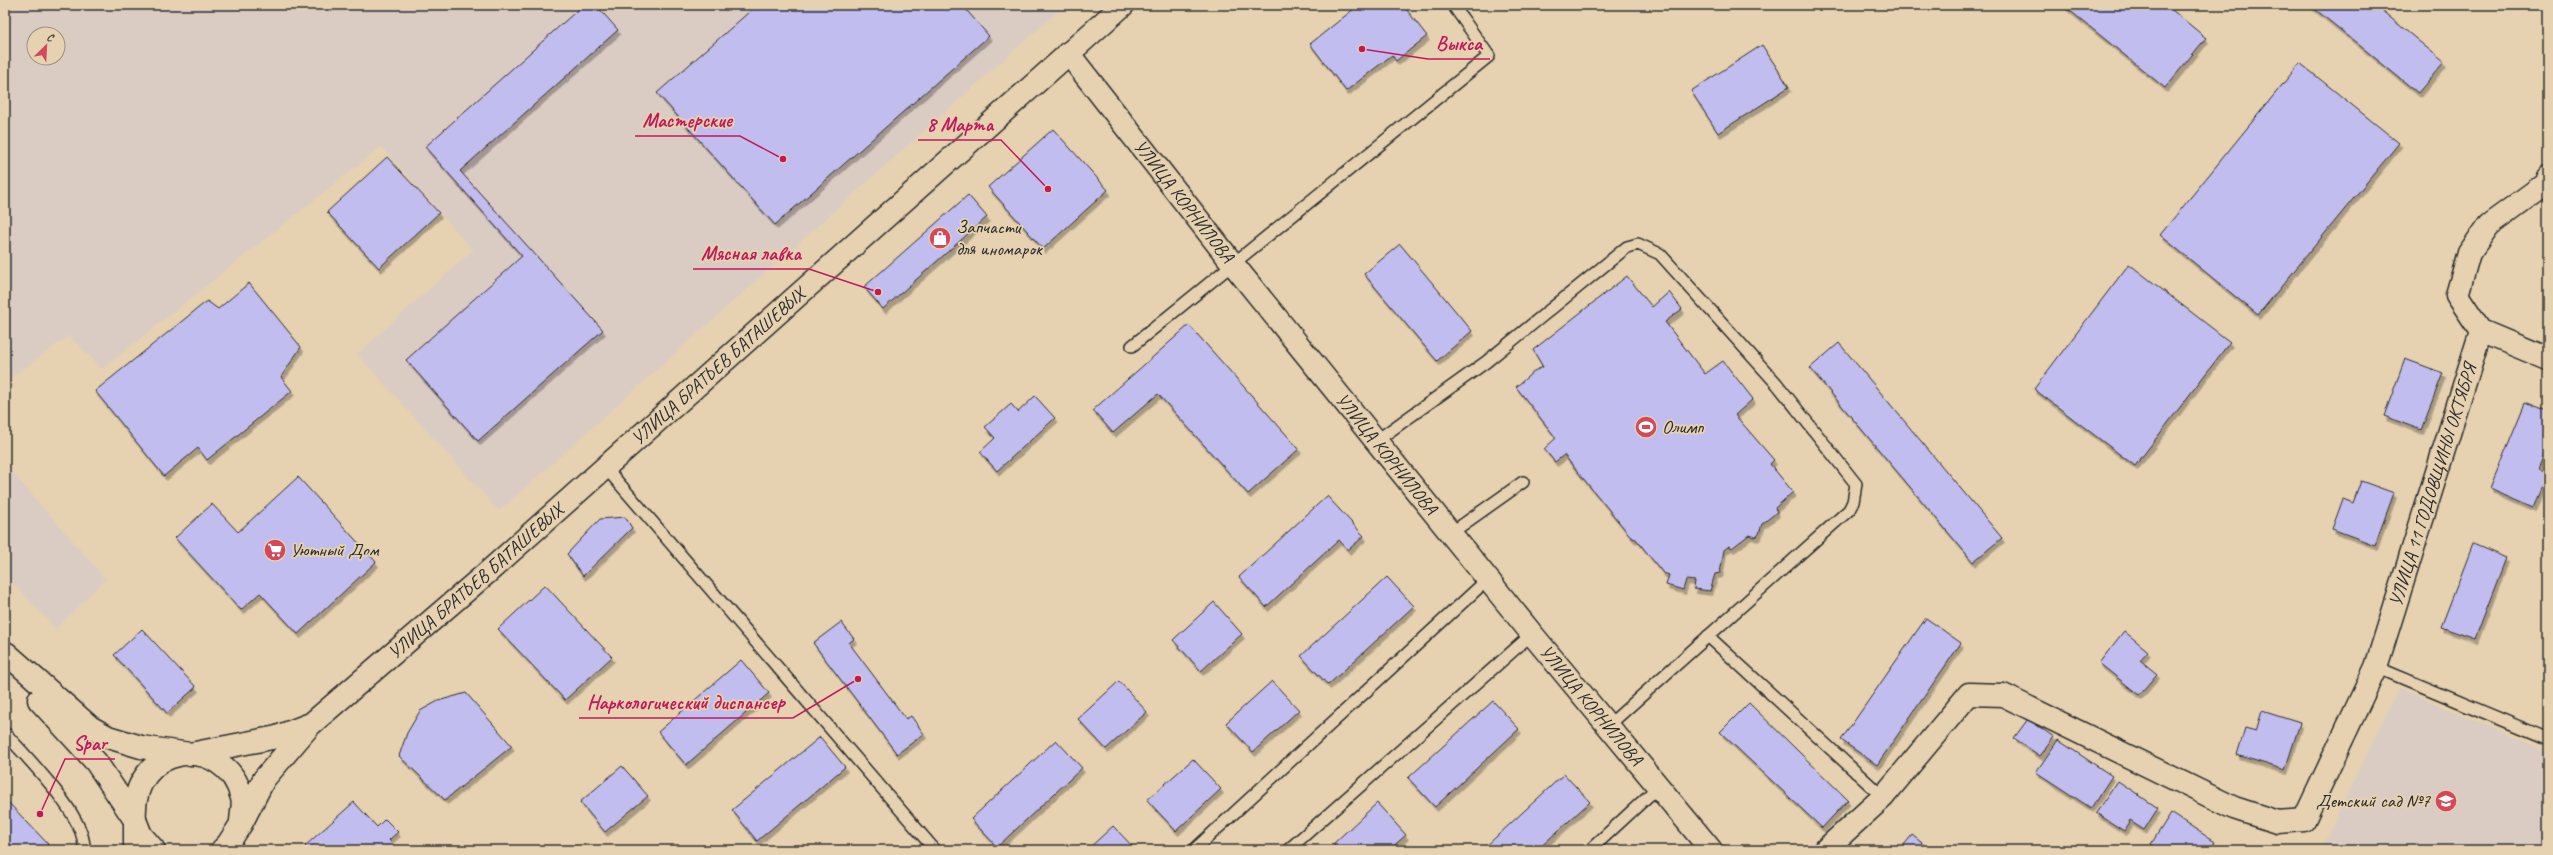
<svg xmlns="http://www.w3.org/2000/svg" width="2553" height="855" font-family="Caveat,sans-serif">
<defs>
<filter id="shadow"><feDropShadow dx="2.5" dy="4.5" stdDeviation="0" flood-color="#0004"/></filter>
</defs>
<rect width="100%" height="100%" fill="#e6d2b0"/>
<filter id="ink" filterUnits="userSpaceOnUse"><feTurbulence type="fractalNoise" baseFrequency=".025" numOctaves="2"/><feDisplacementMap in="SourceGraphic" scale="8" xChannelSelector="R" yChannelSelector="G"/><feConvolveMatrix kernelMatrix="1 2 1 2 8 2 1 2 1" color-interpolation-filters="sRGB"/></filter>
<g filter="url(#ink)">
<!-- built -->
<g fill="#dbccc3" fill-rule="evenodd">
<path d="M 5,5 L 1065,5 L 499,511 L 357,354 L 473,250 L 381,147 L 102,369 L 69,336 L 5,382 ZM 34,34 L 58,34 L 58,58 L 34,58 Z"/>
<polygon points="5,464 106,579 56,629 5,575"/>
<polygon points="2399,688 2548,751 2548,850 2320,850"/>
</g>
<!-- building -->
<g fill="#c2bdef" stroke="#2b2b2b" filter="url(#shadow)">
<polygon points="583,5 596,5 618,30 460,171 603,330 478,441 406,360 522,256 425,147"/>
<polygon points="757,5 962,5 989,36 775,225 657,93"/>
<polygon points="1353,5 1403,5 1427,36 1396,61 1392,55 1346,91 1310,44 1355,8"/>
<polygon points="2063,5 2166,5 2206,38 2165,88"/>
<polygon points="2310,5 2375,5 2444,62 2418,93"/>
<polygon points="1762,45 1789,87 1718,133 1691,91"/>
<polygon points="2300,63 2399,143 2258,315 2160,235"/>
<polygon points="1053,129 1108,190 1043,249 988,187"/>
<polygon points="387,157 439,213 379,268 327,212"/>
<polygon points="968,195 987,217 883,309 864,287"/>
<polygon points="1400,244 1472,331 1437,361 1364,274"/>
<polygon points="2129,264 2230,342 2135,466 2034,389"/>
<polygon points="1627,276 1652,307 1669,292 1682,309 1665,322 1705,374 1723,361 1753,399 1735,415 1774,460 1770,464 1793,492 1775,508 1777,512 1762,524 1759,534 1756,537 1749,535 1732,548 1729,546 1724,550 1720,573 1715,574 1710,591 1694,589 1695,581 1686,580 1683,590 1666,585 1669,575 1663,573 1636,539 1632,538 1564,455 1555,462 1544,449 1556,438 1516,387 1534,371 1543,367 1533,350"/>
<polygon points="249,283 301,347 281,377 292,391 207,460 198,448 164,476 95,391 207,301 218,309"/>
<polygon points="1189,325 1299,449 1248,494 1158,394 1113,433 1093,410"/>
<polygon points="1839,343 2002,538 1973,562 1810,368"/>
<polygon points="2405,359 2443,373 2421,430 2384,416"/>
<polygon points="1035,396 1055,418 997,471 980,452 995,438 985,427 1011,404 1018,412"/>
<polygon points="2525,403 2548,412 2548,450 2546,450 2538,469 2547,475 2533,507 2490,488"/>
<polygon points="298,477 376,562 298,634 260,593 241,610 175,538 212,504 238,532"/>
<polygon points="2361,481 2394,493 2375,545 2332,529 2343,499 2353,503"/>
<polygon points="1327,496 1364,536 1348,550 1339,540 1266,607 1239,577"/>
<polygon points="625,517 632,528 583,576 567,554 600,519"/>
<polygon points="2473,544 2506,558 2475,639 2441,627"/>
<polygon points="1387,577 1414,606 1328,685 1301,656"/>
<polygon points="545,585 612,657 565,700 498,629"/>
<polygon points="1214,602 1242,634 1201,671 1173,640"/>
<polygon points="1926,618 1961,643 1877,765 1841,740"/>
<polygon points="841,622 854,639 849,643 906,719 911,716 924,734 897,754 813,643"/>
<polygon points="142,629 196,687 167,713 114,655"/>
<polygon points="2124,631 2148,651 2140,660 2157,674 2139,695 2099,663"/>
<polygon points="741,660 769,693 686,765 658,732"/>
<polygon points="1119,681 1147,712 1106,749 1078,719"/>
<polygon points="1272,681 1299,710 1253,752 1226,723"/>
<polygon points="466,693 512,746 445,800 399,756 407,733 420,711 438,701"/>
<polygon points="1493,701 1519,729 1435,807 1408,778"/>
<polygon points="1749,703 1848,800 1822,828 1720,732"/>
<polygon points="2262,711 2300,723 2285,770 2237,755 2245,728 2256,731"/>
<polygon points="2028,719 2054,737 2040,756 2014,738"/>
<polygon points="820,737 845,767 757,841 732,810"/>
<polygon points="1056,740 1082,768 997,847 971,819"/>
<polygon points="2058,740 2112,776 2091,808 2036,772"/>
<polygon points="1193,759 1221,789 1176,831 1147,800"/>
<polygon points="622,766 648,796 605,832 580,802"/>
<polygon points="1564,774 1590,802 1537,850 1482,850"/>
<polygon points="2118,781 2158,808 2144,830 2130,821 2124,831 2096,813"/>
<polygon points="5,799 48,844 42,850 5,850"/>
<polygon points="354,802 377,827 385,819 398,832 389,840 398,850 309,850 305,846"/>
<polygon points="1377,803 1406,835 1389,850 1338,850 1333,844"/>
<polygon points="2171,813 2215,842 2210,850 2161,850 2151,844"/>
<polygon points="1113,826 1136,850 1087,850"/>
<polygon points="1912,835 1931,850 1900,850"/>
</g>
<g fill="none" stroke-linecap="round" stroke-linejoin="round">
<!-- service casing -->
<g stroke="#2b2b2b" stroke-width="14">
<g id="service">
<polyline points="1132,346 1489,56 1453,5"/>
<polyline points="1376,441 1486,362 1627,247 1638,244 1660,254 1777,384 1856,484 1853,502 1849,510 1609,725"/>
<polyline points="605,467 935,850"/>
<polyline points="1451,533 1523,482"/>
<polyline points="1708,636 1883,797"/>
<polyline points="2376,667 2548,739"/>
<path d="M 5,733 C 27,758 87,817 84,850"/>
<polyline points="1194,850 1488,579"/>
<polyline points="1288,850 1532,634"/>
<polyline points="1590,850 1658,787"/>
</g>
</g>
<!-- minor casing -->
<g stroke="#2b2b2b" stroke-width="25">
<g id="minor">
<path id="s1" d="M 1068,53 L 1233,264 L 1532,634 L 1711,850"/>
<polyline points="2481,331 2548,359"/>
<polyline points="135,850 135,820"/>
<path id="s2" d="M 1825,850 L 1883,797 L 1969,694 L 2003,695 L 2234,808 L 2277,822 L 2304,820 L 2376,667 L 2481,331 L 2457,295 L 2469,253 L 2489,225 L 2545,184 L 2548,178"/>
</g>
</g>
<!-- tertiary casing -->
<g stroke="#2b2b2b" stroke-width="25">
<g id="tertiary">
<polyline points="6,653 90,727 108,737 141,747 190,754 277,737 308,725"/>
<polyline points="39,700 96,762 135,820 141,835 154,850"/>
<path d="M 135,820 C 129,742 226,731 242,798 C 244,805 241,815 241,823"/>
<path id="s3" d="M 222,850 L 228,844 L 241,824 L 264,779 L 310,725 L 488,572 L 1123,5"/>
</g>
</g>
<!-- service -->
<use href="#service" stroke="#e6d2b0" stroke-width="11"/>
<!-- minor -->
<use href="#minor" stroke="#e6d2b0" stroke-width="22"/>
<!-- tertiary -->
<use href="#tertiary" stroke="#e6d2b0" stroke-width="22"/>
</g>
</g>
<!-- icons -->
<defs>
<g id="shop-disc" transform="scale(1.15)"><circle r="9.5" fill="#d1495b" stroke="#e6d2b0"/><path d="M-5-2.5h2.3a2.7 3.5 0 0 1 5.4 0H5L5.5 6h-11ZM-1.5-2.5h3a1.5 2.3 0 0 0-3 0Z" fill="#fff"/></g>
<g id="stadium-disc" transform="scale(1.15)"><circle r="9.5" fill="#d1495b" stroke="#e6d2b0"/><path d="M0-5a6.5 5 0 1 0 0 10a6.5 5 0 1 0 0-10ZM-3.5-1.8h7v3.6h-7Z" fill="#fff"/></g>
<g id="supermarket-disc" transform="scale(1.15)"><circle r="9.5" fill="#d1495b" stroke="#e6d2b0"/><path d="M-6-5.5h2.5l.6 2H6L4.5 2H-2.5L-4.4-4H-6ZM-1.5 3.2a1.3 1.3 0 1 0 .1 0ZM3 3.2a1.3 1.3 0 1 0 .1 0Z" fill="#fff"/></g>
<g id="school-disc" transform="scale(1.15)"><circle r="9.5" fill="#d1495b" stroke="#e6d2b0"/><path d="M0-5L7-2L0 1L-7-2ZM-4 1L0 2.5L4 1V4Q0 6-4 4Z" fill="#fff"/></g>
</defs>
<g fill-rule="evenodd">
<use href="#shop-disc" x="940" y="238"/>
<use href="#stadium-disc" x="1646" y="427"/>
<use href="#supermarket-disc" x="275" y="550"/>
<use href="#school-disc" x="2446" y="801"/>
</g>
<g text-anchor="middle" dominant-baseline="central" stroke-width="3.5" stroke-linejoin="round" paint-order="stroke">
<!-- street labels -->
<g font-size="19" fill="#2b2b2b" stroke="#e6d2b0">
<text stroke="none"><textPath href="#s1" startOffset="188">УЛИЦА КОРНИЛОВА</textPath></text>
<text stroke="none"><textPath href="#s3" startOffset="697">УЛИЦА БРАТЬЕВ БАТАШЕВЫХ</textPath></text>
<text stroke="none"><textPath href="#s1" startOffset="512">УЛИЦА КОРНИЛОВА</textPath></text>
<text stroke="none"><textPath href="#s2" startOffset="936">УЛИЦА 11 ГОДОВЩИНЫ ОКТЯБРЯ</textPath></text>
<text stroke="none"><textPath href="#s3" startOffset="373">УЛИЦА БРАТЬЕВ БАТАШЕВЫХ</textPath></text>
<text stroke="none"><textPath href="#s1" startOffset="836">УЛИЦА КОРНИЛОВА</textPath></text>
</g>
<!-- poi labels -->
<g font-size="19" fill="#2b2b2b" stroke="#e6d2b0" text-anchor="start">
<text x="956" y="227">Запчасти<tspan x="956" dy="22">для иномарок</tspan></text>
<text x="1662" y="427">Олимп</text>
<text x="290" y="550">Уютный Дом</text>
<text x="2430" y="801" text-anchor="end">Детский сад №7</text>
</g>
</g>
<!-- callouts -->
<path fill="none" stroke="#c2185b" stroke-width="1.5" d="M1362 49L1428 59H1490M783 159L740 136H635M1048 189L1001 140H918M878 292L809 269H693M858 679L793 718H579M40 814L65 759H115"/>
<g fill="#c2185b" stroke="#e6d2b0" stroke-width="1.5">
<circle cx="1362" cy="49" r="4"/>
<circle cx="783" cy="159" r="4"/>
<circle cx="1048" cy="189" r="4"/>
<circle cx="878" cy="292" r="4"/>
<circle cx="858" cy="679" r="4"/>
<circle cx="40" cy="814" r="4"/>
</g>
<g font-size="20" text-anchor="middle" font-weight="bold" fill="#c2185b" stroke="#e6d2b0" stroke-width="3.5" stroke-linejoin="round" paint-order="stroke">
<text x="1459" y="50">Выкса</text>
<text x="687" y="127">Мастерские</text>
<text x="960" y="131">8 Марта</text>
<text x="751" y="260">Мясная лавка</text>
<text x="686" y="709">Наркологический диспансер</text>
<text x="90" y="750">Spar</text>
</g>
<!-- margin -->
<rect width="2553" height="855" fill="none" stroke="#e6d2b0" stroke-width="20"/>
<rect x="10" y="10" width="2533" height="835" fill="none" stroke="#2b2b2b" stroke-width="1.5" filter="url(#ink)"/>
<!-- north arrow -->
<g transform="translate(46 46) rotate(24)"><circle r="19" fill="#e6d2b0" stroke="#9b8f7b"/>
<path d="M0-3L7 15L0 10L-7 15Z" fill="#d1495b"/>
<text y="-6" font-size="11" font-weight="bold" text-anchor="middle" fill="#2b2b2b">С</text>
</g>
</svg>
